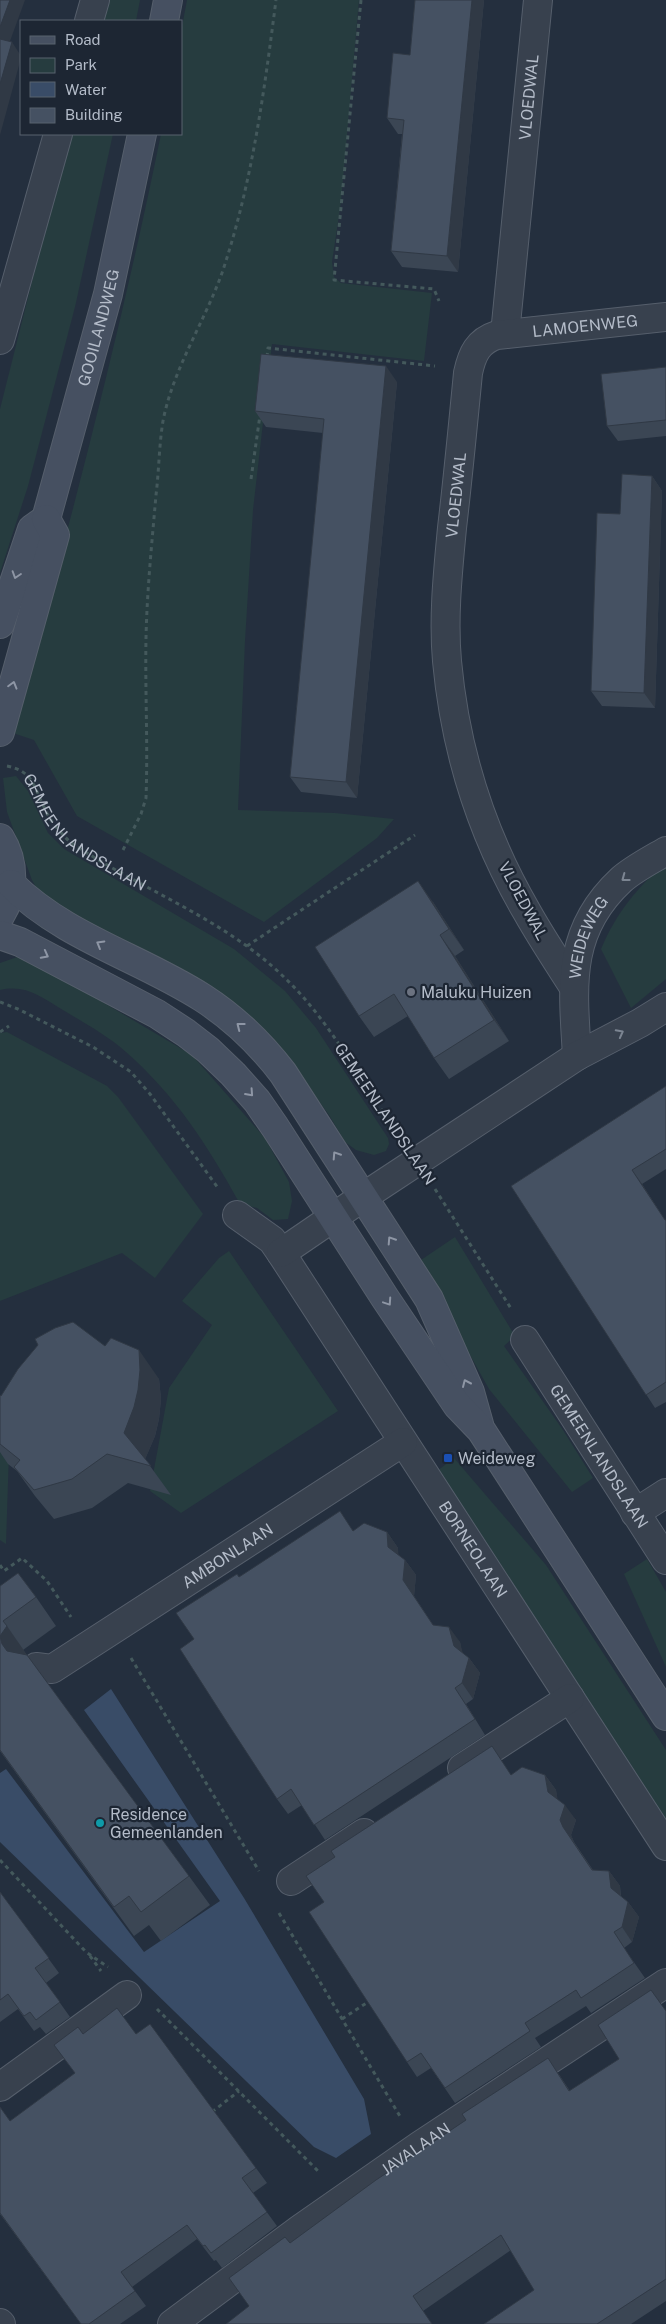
<svg xmlns="http://www.w3.org/2000/svg" width="666" height="2324" font-family="'Public Sans',sans-serif">
<rect width="100%" height="100%" fill="#242f3e"/>
<!-- green -->
<g fill="#263c3f">
<polygon points="103,0 140,0 136,21 97,21"/>
<path d="M 187,0 L 359,0 L 341,202 L 332,262 L 334,277 L 341,283 L 432,293 L 424,361 L 272,344 L 253,510 L 245,641 L 238,810 L 335,813 L 394,819 L 377,838 L 264,922 L 77,816 L 34,740 L 13,733 C 67,534 120,336 161,134 L 181,134 L 181,32 Z"/>
<polygon points="69,134 113,134 75,307 28,486 0,573 0,409"/>
<polygon points="16,776 28,791 48,833 64,849 234,949 285,991 316,1028 388,1138 389,1144 386,1151 374,1155 356,1150 345,1142 329,1115 288,1059 39,893 32,880 7,812 3,778"/>
<path d="M 666,862 L 666,979 L 631,1008 L 601,949 C 616,913 637,888 666,862 Z"/>
<path d="M 23,955 L 192,1055 L 265,1138 L 289,1182 L 292,1201 L 288,1219 L 273,1220 L 257,1208 L 240,1204 C 208,1146 176,1096 126,1052 C 107,1035 84,1023 63,1010 C 41,997 26,984 0,990 L 0,963 Z"/>
<polygon points="7,1032 107,1086 118,1097 203,1214 155,1278 122,1253 0,1301 0,1033"/>
<polygon points="455,1237 515,1336 504,1346 563,1430 593,1478 572,1492 489,1389 418,1262"/>
<polygon points="229,1251 338,1411 181,1513 150,1491 169,1388 212,1325 182,1301 219,1258"/>
<polygon points="0,1447 9,1452 6,1544 0,1540"/>
<polygon points="454,1458 546,1565 666,1750 666,1822 437,1471"/>
<polygon points="647,1559 666,1592 666,1667 624,1574"/>
</g>
<!-- water -->
<polygon fill="#394c67" points="111,1689 244,1898 364,2099 371,2134 336,2158 314,2147 0,1842 0,1773 6,1769 144,1952 220,1901 84,1710"/>
<g fill="none" stroke-linecap="round" stroke-linejoin="round">
<!-- street casing -->
<g stroke="#565f6c" stroke-width="30">
<g id="street">
<polyline points="89,21 95,0"/>
<path id="s2" d="M 505,334 L 538,0"/>
<polyline points="0,340 58,134"/>
<path id="s3" d="M 573,986 C 557,961 541,937 527,912 C 482,835 455,749 447,661 C 443,617 448,571 452,528 C 458,477 463,425 468,373 C 472,354 478,341 497,335 L 666,317"/>
<path id="s4" d="M 577,1056 C 573,988 565,932 621,880 C 633,869 651,860 666,851"/>
<path id="s5" d="M 237,1215 L 272,1240 L 281,1253 L 666,1846"/>
<polyline points="281,1253 363,1197 577,1056 640,1023 666,1007"/>
<path id="s6" d="M 525,1340 L 666,1560"/>
<polyline points="635,1513 666,1493"/>
<path id="s7" d="M 36,1667 L 52,1669 L 403,1442"/>
<polyline points="462,1768 570,1698"/>
<polyline points="291,1881 364,1833"/>
<polyline points="0,2087 127,1995"/>
<polyline points="0,2323 1,2324"/>
<path id="s8" d="M 172,2324 L 300,2229 L 419,2146 L 666,1983"/>
</g>
</g>
<!-- secondary casing -->
<g stroke="#565f6c" stroke-width="30">
<g id="secondary">
<polyline points="164,21 168,0"/>
<path id="s9" d="M 0,624 L 32,529 L 46,519 L 108,294 L 142,134"/>
<polyline points="0,732 55,535 46,519"/>
<path d="M 0,838 C 15,862 15,892 0,916"/>
<path d="M 11,884 C 64,937 141,958 203,998 C 234,1018 260,1043 283,1073 L 429,1299 L 470,1392 L 479,1424"/>
<polyline points="0,935 20,942 157,1014 186,1033 208,1050 233,1074 257,1101 275,1127 385,1298 457,1405 481,1430 666,1716"/>
</g>
</g>
<!-- path -->
<g stroke="#44595c" stroke-width="3" stroke-dasharray="4 4" stroke-linecap="butt">
<polyline points="361,0 334,280 434,289 439,301"/>
<polyline points="267,357 268,348 435,366"/>
<polyline points="251,479 260,415"/>
<path id="s1" d="M 7,766 C 33,771 34,787 44,807 C 49,820 60,832 70,842 C 141,890 226,919 287,980 C 332,1024 362,1083 398,1134"/>
<path d="M 123,850 L 141,814 L 146,798 C 148,744 145,691 146,638 C 147,590 152,542 156,495 C 159,471 159,445 163,421 C 173,369 204,323 222,273 C 252,184 264,93 276,0"/>
<polyline points="247,946 415,835"/>
<polyline points="0,1002 18,1009 93,1047 131,1072 150,1094 218,1188"/>
<polyline points="0,1032 9,1026"/>
<polyline points="435,1189 512,1310"/>
<polyline points="0,1565 4,1571 22,1558 47,1581 71,1617"/>
<polyline points="131,1658 259,1871"/>
<polyline points="0,1860 86,1952 108,1967"/>
<polyline points="279,1913 401,2118"/>
<polyline points="90,1956 101,1971"/>
<polyline points="157,2009 320,2173"/>
<polyline points="342,2019 371,2000"/>
<polyline points="212,2112 239,2091"/>
</g>
<!-- street -->
<use href="#street" stroke="#38414e" stroke-width="28"/>
<!-- secondary -->
<use href="#secondary" stroke="#465061" stroke-width="28"/>
</g>
<!-- wall -->
<g fill="#3b4654">
<polygon points="415,0 484,0 458,272 402,267 391,251 402,134 398,134 387,118 410,55"/>
<polygon points="666,367 666,436 618,441 607,426"/>
<polygon points="397,382 357,798 301,792 290,777 323,433 266,427 255,411"/>
<polygon points="652,476 662,491 655,708 602,706 591,691 620,514"/>
<polygon points="433,902 464,950 455,956 509,1041 449,1079 434,1058 408,1016 374,1037 359,1016"/>
<polygon points="666,1086 666,1169 642,1184 665,1220 666,1220 666,1402 655,1408 511,1186"/>
<polygon points="105,1346 159,1379 161,1399 159,1419 155,1436 145,1459 171,1495 128,1483 92,1508 54,1519 35,1496 17,1471 8,1464 0,1452 0,1395 1,1396"/>
<polygon points="387,1532 398,1548 398,1555 405,1560 416,1575 414,1596 433,1625 460,1642 462,1653 469,1658 480,1673 473,1699 466,1704 485,1735 325,1840 302,1805 288,1814 277,1799 194,1639 239,1577"/>
<polygon points="0,1586 36,1597 56,1626 23,1650 189,1876 210,1905 161,1941 149,1925 134,1936 0,1751"/>
<polygon points="512,1775 545,1775 556,1790 557,1799 576,1820 571,1835 574,1842 593,1870 609,1871 620,1886 621,1896 628,1902 639,1917 632,1942 624,1948 645,1978 591,2013 586,2006 535,2038 541,2047 455,2103 431,2068 417,2077 407,2062"/>
<polygon points="0,1892 59,1973 46,1983 70,2017 46,2034 40,2027 34,2031 18,2009 0,2022"/>
<polygon points="666,2011 666,2301 631,2324 484,2324 534,2290 511,2250 423,2311 249,2306 290,2243 466,2120 548,2058 570,2091 619,2059"/>
<polygon points="83,2034 136,2034 256,2168 267,2183 253,2193 277,2226 222,2268 216,2260 214,2261 197,2239 132,2287 146,2306 120,2324 81,2324 0,2214 0,2107 10,2121 75,2073 54,2045"/>
</g>
<!-- shaded-wall -->
<g fill="#303945">
<polygon points="10,0 25,0 6,52 0,43 0,27"/>
<polygon points="472,0 484,0 458,272 447,256"/>
<polygon points="12,42 21,56 21,58 0,135 0,84"/>
<polygon points="386,366 397,382 357,798 346,782"/>
<polygon points="652,476 662,491 655,708 644,693"/>
<polygon points="418,881 433,902 464,950 449,929"/>
<polygon points="440,935 455,956 509,1041 494,1020"/>
<polygon points="632,1170 642,1184 666,1222"/>
<polygon points="139,1350 159,1379 161,1399 159,1419 155,1436 144,1462 124,1433"/>
<polygon points="387,1532 398,1548 399,1562 388,1547"/>
<polygon points="405,1560 416,1575 414,1596 403,1580"/>
<polygon points="7,1626 27,1655 22,1674 2,1644 0,1636"/>
<polygon points="449,1627 460,1642 465,1662 454,1646"/>
<polygon points="469,1658 480,1673 473,1699 462,1683"/>
<polygon points="545,1775 556,1790 559,1807 548,1792"/>
<polygon points="565,1805 576,1820 571,1835 574,1842 563,1827 560,1820"/>
<polygon points="609,1871 620,1886 621,1904 611,1888"/>
<polygon points="628,1902 639,1917 632,1942 622,1927"/>
</g>
<!-- building -->
<g fill="#455162" stroke="#303945">
<polygon points="0,0 10,0 0,27"/>
<polygon points="415,0 472,0 447,256 391,251 404,120 387,118 393,53 410,55"/>
<polygon points="0,39 12,42 0,84"/>
<polygon points="261,354 386,366 346,782 290,777 324,419 255,411"/>
<polygon points="666,367 666,420 607,426 601,374"/>
<polygon points="622,474 652,476 644,693 591,691 597,513 620,514"/>
<polygon points="418,881 449,929 440,935 494,1020 434,1058 394,994 359,1016 315,947"/>
<polygon points="666,1086 666,1149 632,1170 665,1220 666,1220 666,1382 646,1395 511,1186"/>
<polygon points="73,1322 105,1346 111,1338 139,1350 140,1370 138,1390 134,1407 124,1433 151,1466 107,1454 72,1479 34,1490 14,1467 20,1460 0,1444 0,1395 1,1396 18,1369 38,1345 35,1339 55,1328"/>
<polygon points="340,1511 353,1531 364,1523 387,1532 388,1547 405,1560 403,1580 433,1625 449,1627 454,1646 469,1658 462,1683 455,1688 475,1719 314,1825 291,1789 277,1799 230,1727 180,1649 194,1639 176,1613 237,1574 239,1577"/>
<polygon points="18,1573 36,1597 3,1621 7,1626 0,1636 2,1644 7,1651 27,1655 189,1876 141,1912 129,1896 114,1907 0,1750 0,1586"/>
<polygon points="492,1746 511,1775 522,1767 545,1775 548,1792 565,1805 560,1820 563,1827 592,1870 609,1871 611,1888 628,1902 622,1927 614,1932 634,1963 581,1998 576,1990 525,2023 530,2031 445,2088 421,2053 407,2062 309,1912 324,1902 306,1876 335,1857 331,1851"/>
<polygon points="0,1892 49,1958 35,1968 60,2002 36,2020 30,2012 24,2016 8,1994 0,2000"/>
<polygon points="651,1990 666,2011 666,2279 597,2324 484,2324 534,2290 501,2235 413,2296 432,2324 226,2324 249,2306 229,2278 285,2237 290,2243 376,2180 466,2120 462,2114 548,2058 569,2091 619,2059 598,2025"/>
<polygon points="117,2008 136,2034 150,2024 256,2168 242,2178 267,2212 211,2253 205,2245 203,2246 187,2225 121,2272 135,2291 89,2324 81,2324 0,2213 0,2107 10,2121 75,2073 54,2045 78,2027 83,2034"/>
</g>
<!-- one-way arrows -->
<defs><path id="oneway-chevron" d="M-2-3.5L2.5 0L-2 3.5" fill="none" stroke-width="1.6" stroke-linecap="round" stroke-linejoin="round" transform="scale(1.25)"/></defs>
<g stroke="#8e96a5">
<use href="#oneway-chevron" transform="translate(16 575) rotate(108)"/>
<use href="#oneway-chevron" transform="translate(13 685) rotate(-74)"/>
<use href="#oneway-chevron" transform="translate(100 944) rotate(-150)"/>
<use href="#oneway-chevron" transform="translate(45 955) rotate(28)"/>
<use href="#oneway-chevron" transform="translate(240 1026) rotate(-142)"/>
<use href="#oneway-chevron" transform="translate(250 1093) rotate(48)"/>
<use href="#oneway-chevron" transform="translate(336 1155) rotate(-123)"/>
<use href="#oneway-chevron" transform="translate(391 1240) rotate(-123)"/>
<use href="#oneway-chevron" transform="translate(388 1302) rotate(56)"/>
<use href="#oneway-chevron" transform="translate(466 1383) rotate(-114)"/>
</g>
<g stroke="#7c8592">
<use href="#oneway-chevron" transform="translate(625 878) rotate(143)"/>
<use href="#oneway-chevron" transform="translate(620 1033) rotate(-28)"/>
</g>
<!-- markers -->
<circle fill="#6b7280" stroke="#1d2633" stroke-width="2" cx="411" cy="992" r="5"/>
<rect fill="#1a4fb4" stroke="#1d2633" stroke-width="2" x="443" y="1453" width="10" height="10" rx="2.5"/>
<circle fill="#0f9aa8" stroke="#1d2633" stroke-width="2" cx="100" cy="1823" r="5"/>
<g text-anchor="middle" dominant-baseline="central" stroke-width="4.5" stroke-linejoin="round" paint-order="stroke">
<!-- street labels -->
<g font-size="16" fill="#b4bcc9" stroke="#1d2633">
<text stroke="none"><textPath href="#s2" startOffset="238">VLOEDWAL</textPath></text>
<text stroke="none"><textPath href="#s3" startOffset="781">LAMOENWEG</textPath></text>
<text stroke="none"><textPath href="#s9" startOffset="316">GOOILANDWEG</textPath></text>
<text stroke="none"><textPath href="#s3" startOffset="519">VLOEDWAL</textPath></text>
<text stroke="none"><textPath href="#s1" startOffset="106">GEMEENLANDSLAAN</textPath></text>
<text transform="translate(523 901) rotate(62)">VLOEDWAL</text>
<text stroke="none"><textPath href="#s4" startOffset="121">WEIDEWEG</textPath></text>
<text transform="translate(385 1114) rotate(56)">GEMEENLANDSLAAN</text>
<text stroke="none"><textPath href="#s6" startOffset="138">GEMEENLANDSLAAN</textPath></text>
<text stroke="none"><textPath href="#s5" startOffset="412">BORNEOLAAN</textPath></text>
<text stroke="none"><textPath href="#s7" startOffset="225">AMBONLAAN</textPath></text>
<text stroke="none"><textPath href="#s8" startOffset="300">JAVALAAN</textPath></text>
</g>
<!-- poi labels -->
<g font-size="16" fill="#b4bcc9" stroke="#1d2633" text-anchor="start">
<text x="421" y="992">Maluku Huizen</text>
<text x="458" y="1458">Weideweg</text>
<text x="110" y="1814">Residence<tspan x="110" dy="18">Gemeenlanden</tspan></text>
</g>
</g>
<!-- legend -->
<rect x="20" y="20" width="162" height="115" fill="#1d2633" stroke="#59626f"/>
<rect x="30" y="36" width="25" height="8" fill="#465061" stroke="#59626f"/>
<text x="65" y="45" font-size="15" fill="#b4bcc9">Road</text>
<rect x="30" y="58" width="25" height="15" fill="#263c3f" stroke="#59626f"/>
<text x="65" y="70" font-size="15" fill="#b4bcc9">Park</text>
<rect x="30" y="82" width="25" height="15" fill="#394c67" stroke="#59626f"/>
<text x="65" y="95" font-size="15" fill="#b4bcc9">Water</text>
<rect x="30" y="108" width="25" height="15" fill="#455162" stroke="#59626f"/>
<text x="65" y="120" font-size="15" fill="#b4bcc9">Building</text>
</svg>
